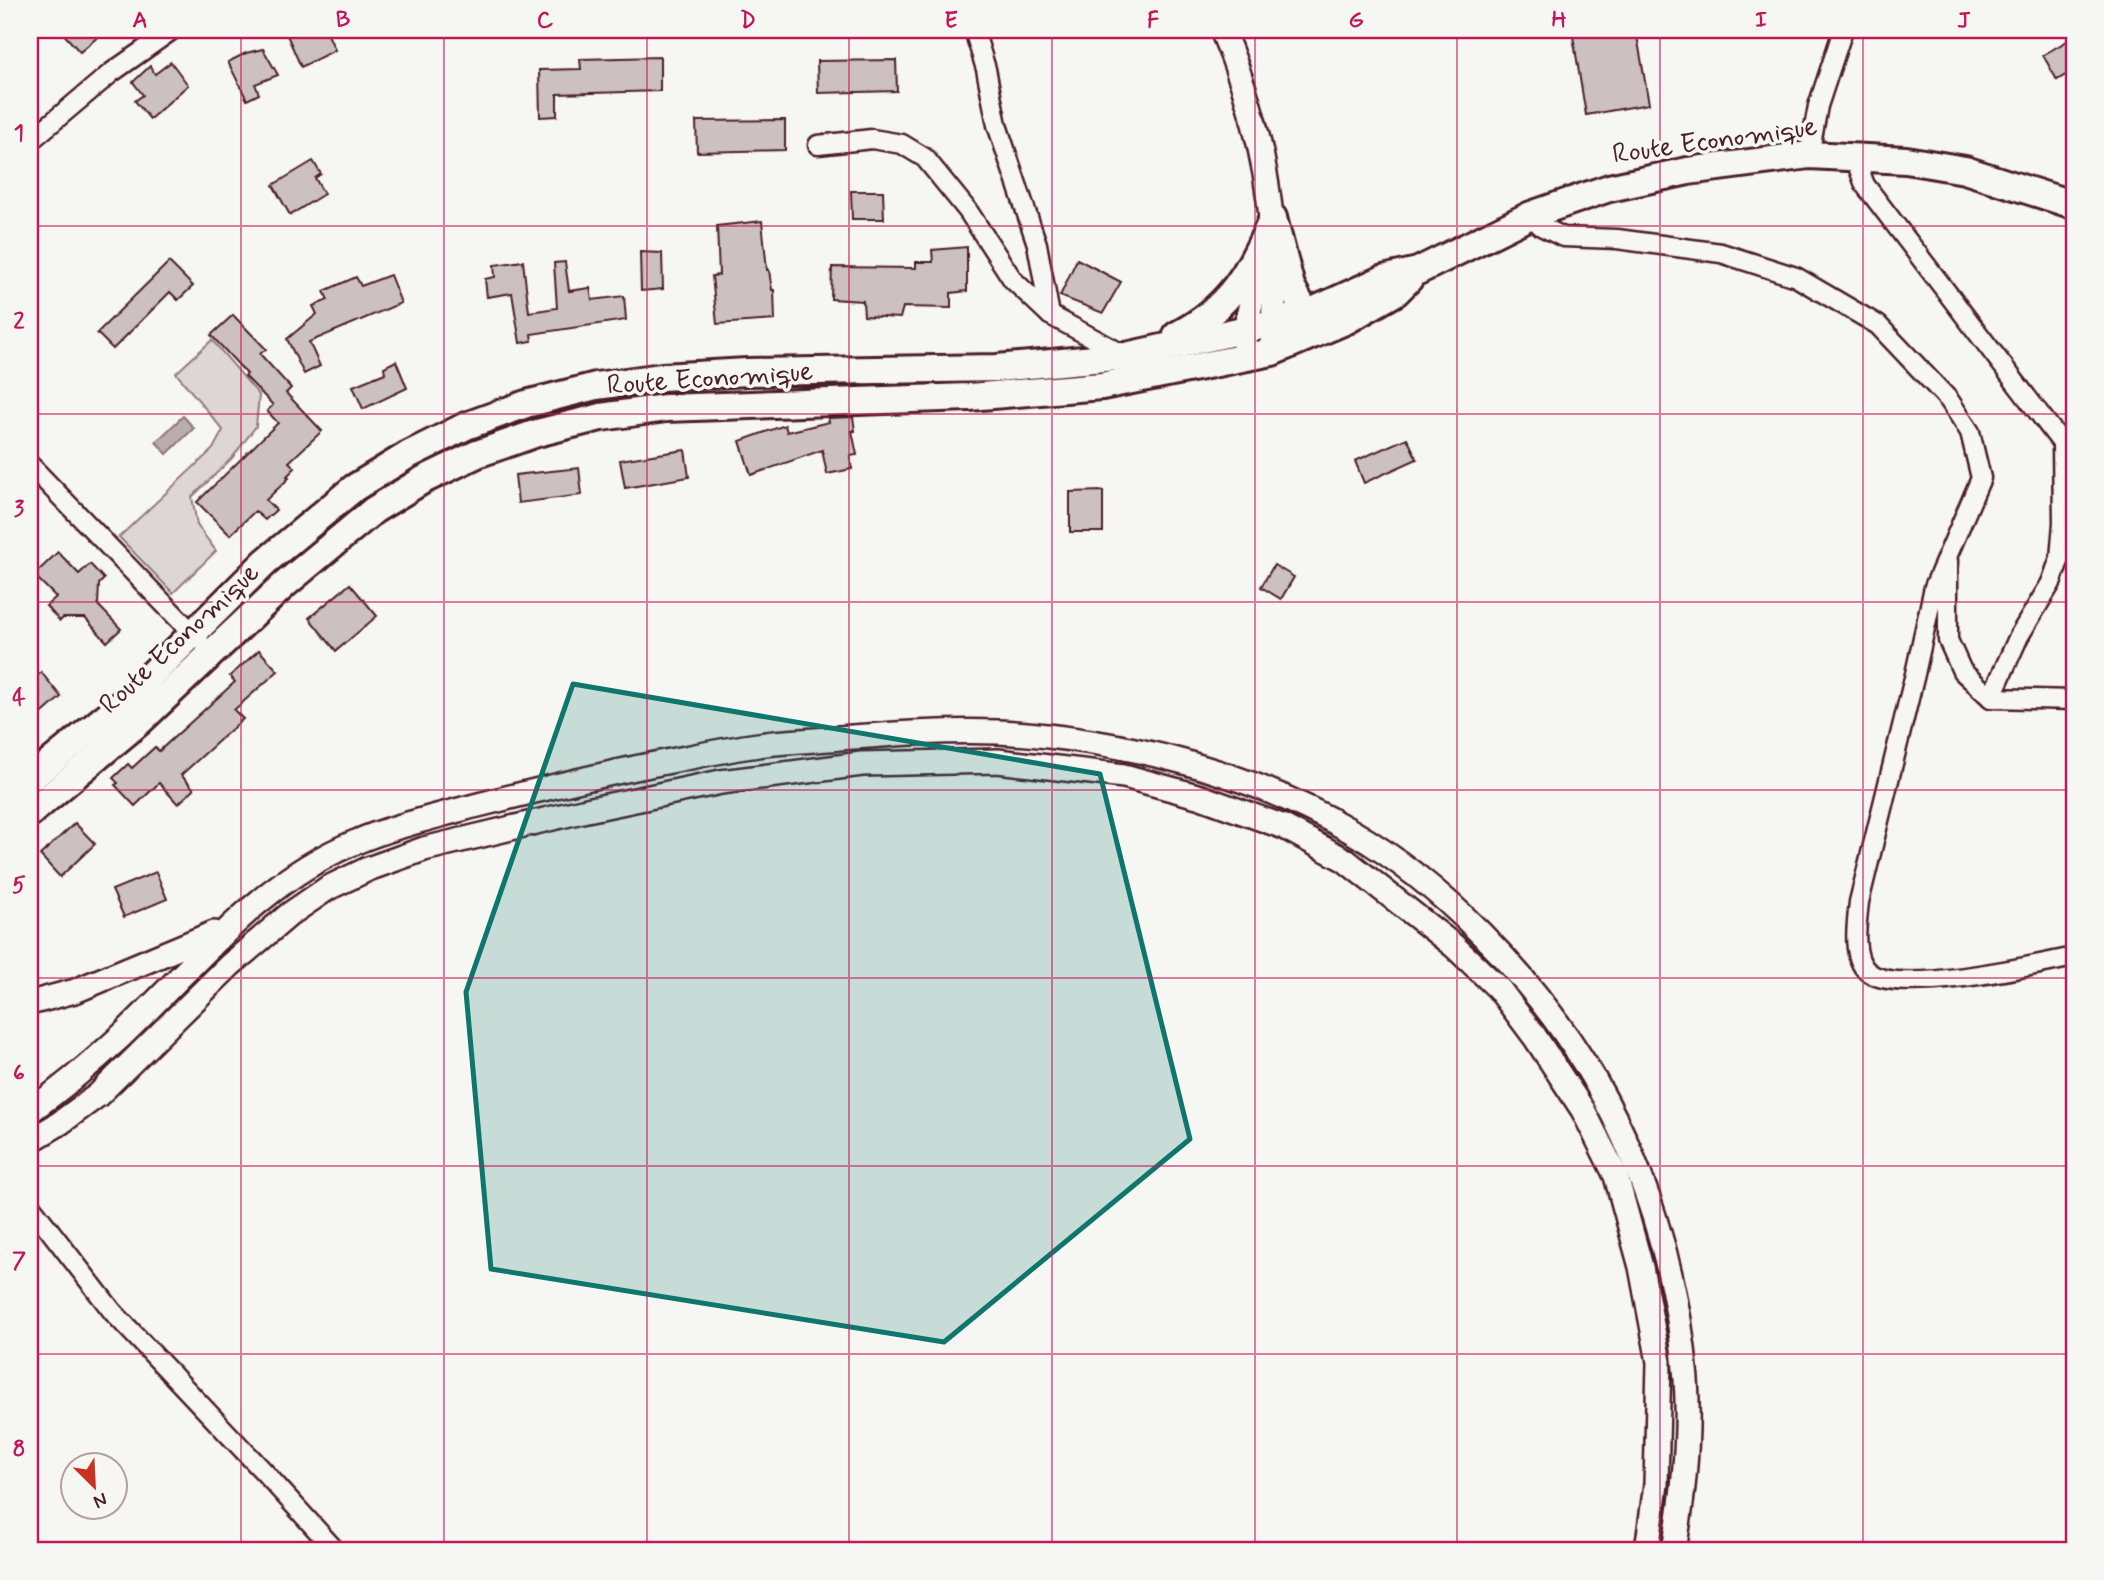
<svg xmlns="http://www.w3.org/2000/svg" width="2104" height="1580" font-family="Mynerve,sans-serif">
<rect width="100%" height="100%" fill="#f6f6f2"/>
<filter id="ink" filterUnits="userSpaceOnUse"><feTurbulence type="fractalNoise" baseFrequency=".0143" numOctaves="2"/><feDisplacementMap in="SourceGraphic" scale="14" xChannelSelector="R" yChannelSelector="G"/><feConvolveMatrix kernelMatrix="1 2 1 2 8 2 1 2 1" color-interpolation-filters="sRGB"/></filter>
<g filter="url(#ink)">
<!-- green -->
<polygon fill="#ddd6d5" stroke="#947a80" stroke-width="2" points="212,340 259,395 256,426 232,458 192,497 197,525 216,551 173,593 119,537 213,449 223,430 176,373"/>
<!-- water -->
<polygon fill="#bbadae" stroke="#8e747a" stroke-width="2" points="183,416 194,428 167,454 156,442"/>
<!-- building -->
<g fill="#ccc1c0" stroke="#4a1f2b" stroke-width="2">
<polygon points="60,30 106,30 80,52"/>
<polygon points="297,30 326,30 335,50 301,67 287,35"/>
<polygon points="1572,30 1636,30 1649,104 1586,115"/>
<polygon points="2074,37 2074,70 2057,80 2043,55"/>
<polygon points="263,49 278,75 255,84 259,94 247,100 228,62 246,53"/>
<polygon points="660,57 660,91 557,94 557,116 540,117 539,70 581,69 580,59"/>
<polygon points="896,60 897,91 818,93 817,61"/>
<polygon points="171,62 188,85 150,119 135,101 143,95 133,82 150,66 155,74"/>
<polygon points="785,120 785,150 697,152 696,121"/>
<polygon points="313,161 321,174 315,178 324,194 290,215 273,185"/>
<polygon points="851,191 883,191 884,219 852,219"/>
<polygon points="762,221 767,270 769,270 772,290 774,290 775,320 717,324 712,276 719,275 717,226"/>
<polygon points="967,247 967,291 951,293 951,308 903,307 900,318 864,316 863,301 831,299 832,267 916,268 916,262 933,262 932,250"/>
<polygon points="640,252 662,253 663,289 641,291"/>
<polygon points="1077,259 1121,282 1103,313 1060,296"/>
<polygon points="523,261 529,312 557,308 554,263 565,262 569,291 590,288 592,300 624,296 626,320 531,334 532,341 520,343 512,293 487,297 485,279 495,277 494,265"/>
<polygon points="169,262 193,286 178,300 170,292 113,349 97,333"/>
<polygon points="390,275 401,303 309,342 320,366 304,374 287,339 317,314 313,306 328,300 324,291 356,277 361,286"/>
<polygon points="233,315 266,349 260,354 291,388 286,393 322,431 289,462 295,468 287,476 289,478 266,500 276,510 265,520 255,511 230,535 197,502 278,423 267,411 273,405 245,376 247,374 211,335"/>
<polygon points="396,361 407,388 363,409 353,386 385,373 384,367"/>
<polygon points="853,417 855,431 852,431 857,455 850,456 852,469 827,474 822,450 751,475 740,441 785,425 787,432 829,422 828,418"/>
<polygon points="1407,438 1417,459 1364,483 1355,461"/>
<polygon points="685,450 689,477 625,488 620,460"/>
<polygon points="579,468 582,495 518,503 515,475"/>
<polygon points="1103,491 1103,532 1070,532 1070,492"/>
<polygon points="58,552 79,574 90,564 104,579 99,584 98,605 121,629 107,642 85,618 63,618 60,621 46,606 56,597 34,575"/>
<polygon points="1274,565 1294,577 1281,599 1261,587"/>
<polygon points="350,584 377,616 336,651 309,618"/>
<polygon points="259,650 278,671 234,710 243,719 181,775 194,789 178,804 159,783 135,806 115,785 118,783 113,778 128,764 132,768 155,747 159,751 235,682 230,676"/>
<polygon points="41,672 61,697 38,717 30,708 30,682"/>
<polygon points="75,823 95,844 60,877 40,855"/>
<polygon points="156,872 167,899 124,917 112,890"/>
</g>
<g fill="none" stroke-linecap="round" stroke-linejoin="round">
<!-- minor casing -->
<g stroke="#4a1f2b" stroke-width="23">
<g id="minor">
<polyline points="974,30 986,69 997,125 1037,244 1050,315"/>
<polyline points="30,141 111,73 172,30"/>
<polyline points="818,145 872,139 902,144 925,158 968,211 1013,280 1050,315 1126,356"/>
<polyline points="1809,155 1818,106 1843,30"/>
<polyline points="1854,156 1865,185 2074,459"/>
<path d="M 1531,215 L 1541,226 L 1563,237 L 1617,239 L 1721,253 L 1796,277 L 1878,325 L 1949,400 L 1970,432 L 1981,478 L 1934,587 L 1915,674 L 1859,902 C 1857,922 1851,956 1867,971 C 1895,997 2036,965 2074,957"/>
<polyline points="30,465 199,640"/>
<polyline points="1948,561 1948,640 1962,671 1991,698 2074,700"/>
<polyline points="1991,698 2019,636 2051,583 2060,558 2063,523 2062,443"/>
<polyline points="30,1205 113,1312 266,1474 335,1550"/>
</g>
</g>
<!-- major casing -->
<g stroke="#4a1f2b" stroke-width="28">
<g id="major">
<path d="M 1222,30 C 1264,128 1281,232 1272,338"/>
<polyline points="1244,345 1245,329 1263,252"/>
<polyline points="30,1003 75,991 214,933"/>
<path d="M 30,1111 C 61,1089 91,1064 119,1038 C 194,968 258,881 356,842 C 391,827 430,818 466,808 C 526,793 585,778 645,766 C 683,759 721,750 758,745 C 785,741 812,741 839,738 C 892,734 946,730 999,732 C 1120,739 1246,770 1351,831 C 1442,884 1529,974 1585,1064 C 1642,1157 1678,1270 1686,1379 C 1690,1436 1684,1493 1674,1550"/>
<polyline points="30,1141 60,1123 98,1095 230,965 290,914 328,888 368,869 424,849 582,811 721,782 862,764 998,761 1124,776 1201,797 1284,827 1345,860 1454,946 1499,989 1535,1037 1583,1110 1616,1176 1641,1267 1659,1362 1656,1484 1647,1550"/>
</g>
</g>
<!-- highway casing -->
<g stroke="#4a1f2b" stroke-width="32">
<g id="highway">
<polyline points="1273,218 1291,286 1306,314"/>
<path d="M 1177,335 C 1230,308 1250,271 1273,218"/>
<polyline points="30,779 125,701 265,562 354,488 408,455 466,426 526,404 596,386 662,377 747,372 997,368 1126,356 1274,323 1306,314 1383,279 1418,271 1531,215 1609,188 1688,171 1809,155 1906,160 1965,170 2074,205"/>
<polyline points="30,813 139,722 284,585 374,510 423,480 477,454 537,433 601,417 666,408 969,397 1102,386 1272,352 1347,320 1396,292 1409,279"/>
</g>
</g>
<!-- minor -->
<use href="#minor" stroke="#f6f6f2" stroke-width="18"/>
<!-- major -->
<use href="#major" stroke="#f6f6f2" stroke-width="23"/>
<!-- highway -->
<use href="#highway" stroke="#f6f6f2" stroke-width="26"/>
</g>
</g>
<!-- marked area -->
<path fill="#0f766e" fill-opacity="0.2" stroke="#0f766e" stroke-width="5" stroke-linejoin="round" d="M 573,684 L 1100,774 L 1190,1139 L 944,1342 L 491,1269 L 466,992 Z"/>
<!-- grid -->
<path fill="none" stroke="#c2185b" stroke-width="2" stroke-opacity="0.55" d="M 241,30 L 241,1550M 444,30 L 444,1550M 647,30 L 647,1550M 849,30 L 849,1550M 1052,30 L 1052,1550M 1255,30 L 1255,1550M 1457,30 L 1457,1550M 1660,30 L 1660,1550M 1863,30 L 1863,1550M 30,226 L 2074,226M 30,414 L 2074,414M 30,602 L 2074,602M 30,790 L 2074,790M 30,978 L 2074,978M 30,1166 L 2074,1166M 30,1354 L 2074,1354"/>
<g text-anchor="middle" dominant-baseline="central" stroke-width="7" stroke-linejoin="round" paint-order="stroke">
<!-- street labels -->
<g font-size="28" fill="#4a1f2b" stroke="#f6f6f2">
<text transform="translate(1715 141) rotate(-8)">Route Economique</text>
<text transform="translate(710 379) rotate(-4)">Route Economique</text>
<text transform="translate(180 639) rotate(-43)">Route Economique</text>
</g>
</g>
<!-- margin -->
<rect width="2104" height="1580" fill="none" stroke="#f6f6f2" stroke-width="77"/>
<!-- north arrow -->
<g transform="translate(94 1486) rotate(156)"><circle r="33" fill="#f6f6f2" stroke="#b1a0a2" stroke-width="2"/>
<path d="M0-5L12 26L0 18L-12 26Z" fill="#c8321e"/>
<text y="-10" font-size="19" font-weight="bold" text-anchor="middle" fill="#4a1f2b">N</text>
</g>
<rect x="38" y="38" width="2028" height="1504" fill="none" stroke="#c2185b" stroke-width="2.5"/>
<g font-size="23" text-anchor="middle" font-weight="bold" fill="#c2185b">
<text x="140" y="27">A</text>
<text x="343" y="27">B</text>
<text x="545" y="27">C</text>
<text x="748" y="27">D</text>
<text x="951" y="27">E</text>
<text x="1153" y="27">F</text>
<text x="1356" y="27">G</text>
<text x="1559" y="27">H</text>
<text x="1761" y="27">I</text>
<text x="1964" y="27">J</text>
<text x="19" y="140">1</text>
<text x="19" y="328">2</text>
<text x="19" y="516">3</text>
<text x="19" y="704">4</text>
<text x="19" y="892">5</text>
<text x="19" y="1080">6</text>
<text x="19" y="1268">7</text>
<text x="19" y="1456">8</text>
</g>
</svg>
